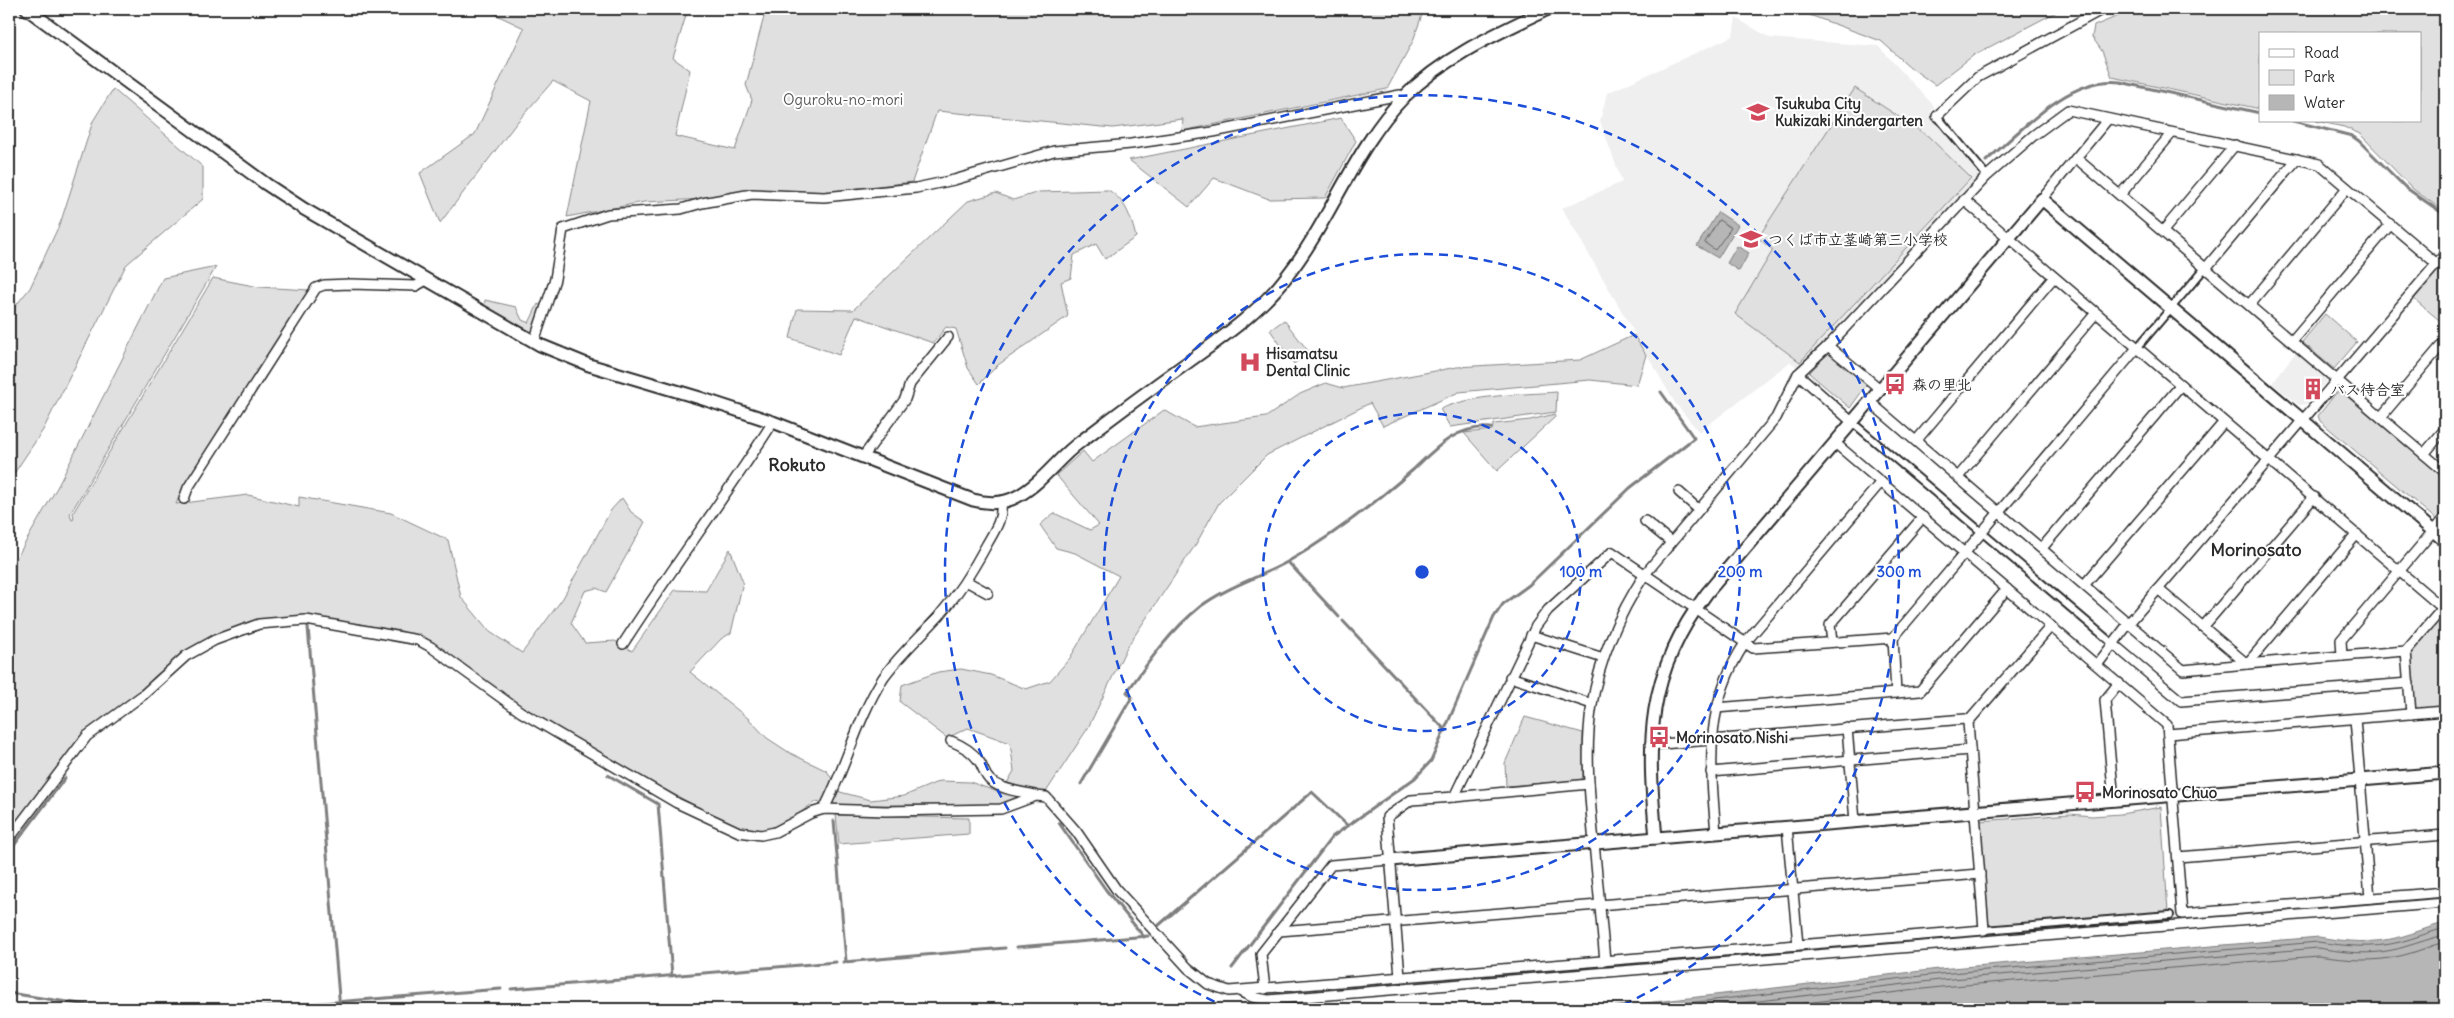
<svg xmlns="http://www.w3.org/2000/svg" width="2454" height="1018" font-family="Delius,'Klee One',sans-serif">
<rect width="100%" height="100%" fill="#fff"/>
<filter id="ink" filterUnits="userSpaceOnUse"><feTurbulence type="fractalNoise" baseFrequency=".02" numOctaves="2"/><feDisplacementMap in="SourceGraphic" scale="10" xChannelSelector="R" yChannelSelector="G"/><feConvolveMatrix kernelMatrix="1 2 1 2 8 2 1 2 1" color-interpolation-filters="sRGB"/></filter>
<g filter="url(#ink)">
<!-- built -->
<g fill="#efefef">
<polygon points="1736,18 1770,38 1878,46 1935,107 1930,112 1982,175 1799,368 1790,362 1699,432 1675,403 1562,208 1622,182 1600,121 1607,93 1733,36"/>
<polygon points="2296,352 2328,379 2307,404 2299,405 2272,383"/>
</g>
<!-- green -->
<g fill="#e0e0e0" stroke="#868686">
<polygon points="484,9 688,9 673,58 690,70 675,136 735,150 752,100 746,85 766,9 1424,9 1413,41 1387,89 1182,131 1183,119 1113,128 937,111 912,182 807,194 644,202 567,217 591,101 553,81 518,121 440,223 420,173 475,134 524,28"/>
<polygon points="1793,9 2062,9 1974,55 1935,85 1910,67 1881,41"/>
<polygon points="2086,9 2445,9 2445,212 2413,189 2360,134 2344,127 2316,121 2420,121 2420,34 2260,34 2260,109 2112,77 2102,51 2092,37 2094,26 2123,14"/>
<polygon points="1855,88 1928,136 1971,178 1800,362 1735,314 1773,250 1758,238"/>
<polygon points="113,89 203,167 203,199 126,265 43,430 9,481 9,314 30,288 61,221 93,121"/>
<polygon points="1341,118 1356,141 1325,198 1269,199 1214,178 1189,207 1129,160"/>
<path d="M 1108,190 C 1126,200 1131,218 1136,237 L 1105,259 L 1096,244 L 1074,255 L 1071,278 L 1061,282 L 1068,316 L 998,365 L 979,384 L 968,368 L 956,329 L 946,327 L 933,343 L 856,316 L 839,355 L 790,338 L 797,309 L 853,310 L 968,201 L 996,193 L 1013,200 L 1039,192 Z"/>
<polygon points="2445,262 2445,325 2414,299"/>
<polygon points="216,267 70,514 72,520 74,519 73,513 213,278 259,287 309,290 183,487 176,504 248,495 299,507 299,497 391,513 448,540 461,597 490,632 522,653 563,598 611,510 622,498 631,512 645,522 606,592 596,588 585,591 571,623 585,643 615,641 632,651 675,590 706,591 730,549 743,582 731,633 721,639 690,672 749,719 767,738 790,753 827,771 840,792 871,800 904,796 940,781 970,782 1001,793 1014,771 1010,743 968,728 947,738 900,702 902,685 938,672 961,669 991,675 1026,689 1050,681 1070,658 1119,576 1075,553 1056,548 1040,525 1054,513 1090,530 1099,525 1056,475 1083,451 1092,462 1164,410 1194,427 1266,417 1300,394 1326,383 1343,388 1457,367 1580,360 1634,335 1646,355 1637,385 1590,380 1459,392 1383,426 1370,403 1267,455 1219,503 1196,544 1127,647 1088,728 1046,792 1036,791 1000,805 836,805 815,802 780,827 759,830 746,829 723,821 578,742 521,706 423,639 401,631 309,616 251,621 217,634 188,649 154,677 141,691 107,717 106,715 83,734 9,832 9,571 59,484 163,278"/>
<polygon points="485,300 516,307 522,320 529,323 538,304 542,306 533,331 531,332 484,306"/>
<polygon points="2325,314 2357,342 2334,369 2302,342"/>
<polygon points="1284,320 1309,352 1294,364 1270,330"/>
<polygon points="1830,351 1868,383 1850,408 1809,373"/>
<path d="M 1557,392 L 1556,412 L 1450,427 L 1440,409 C 1476,394 1518,395 1557,392 Z"/>
<polygon points="2342,392 2445,479 2445,527 2320,421 2318,416 2336,393"/>
<polygon points="1555,414 1555,417 1497,471 1464,433 1492,430 1494,424 1530,420"/>
<polygon points="2442,617 2445,617 2445,706 2414,709 2409,654"/>
<polygon points="1525,717 1583,733 1583,777 1581,780 1506,786 1505,763"/>
<polygon points="2161,807 2168,912 1989,926 1980,821 2070,814 2092,816 2121,814"/>
<polygon points="836,815 969,818 969,834 839,844"/>
</g>
<!-- water -->
<g fill="#b6b6b6" stroke="#7e7e7e">
<polygon points="1718,212 1738,225 1718,258 1697,246"/>
<polygon points="1737,246 1749,253 1739,271 1727,263"/>
<path d="M 2445,923 L 2445,1009 L 1594,1009 L 1939,969 L 2319,937 C 2346,942 2373,944 2400,937 C 2416,933 2430,926 2445,923 Z"/>
</g>
<g fill="none" stroke-linecap="round" stroke-linejoin="round">
<!-- shore -->
<g stroke="#636363" stroke-width="1">
<polygon points="1719,220 1731,228 1715,250 1705,243"/>
<path d="M 1637,1009 L 1939,974 L 2318,942 C 2346,946 2372,949 2400,942 C 2415,938 2430,932 2445,928"/>
<path d="M 1690,1009 L 1940,980 L 2318,948 C 2347,953 2375,956 2404,947 C 2418,943 2431,938 2445,935"/>
<path d="M 1754,1009 L 1941,987 L 2318,956 C 2347,960 2374,963 2404,955 C 2418,952 2431,945 2445,942"/>
</g>
<!-- stream -->
<g stroke="#7e7e7e" stroke-width="3">
<polyline points="2293,121 2352,136 2359,141 2405,187 2445,215"/>
<path d="M 1986,161 C 2022,130 2069,76 2120,82 L 2260,113"/>
<polyline points="1288,562 1339,617"/>
<polyline points="1343,621 1446,731"/>
<polyline points="308,627 340,1009"/>
<polyline points="608,775 658,804 672,976"/>
<path d="M 1081,784 L 1132,697 L 1127,692 C 1149,661 1171,630 1201,606 C 1228,586 1261,577 1289,561 C 1334,535 1375,503 1414,469 C 1437,447 1457,425 1491,428"/>
<polyline points="834,821 846,961"/>
<polyline points="1059,823 1106,890 1144,937"/>
<polyline points="9,852 65,778"/>
<polyline points="1158,926 1312,792 1348,826"/>
<polyline points="1017,947 1148,936"/>
<polyline points="844,962 1005,948"/>
<polyline points="1232,968 1332,837 1415,778 1431,761 1494,617 1503,604 1529,585 1630,488 1694,438 1661,392"/>
<polyline points="511,989 836,962"/>
<polyline points="9,993 106,1008 139,1009"/>
<polyline points="244,1009 501,989"/>
</g>
<!-- pedestrian casing -->
<g stroke="#2b2b2b" stroke-width="10">
<g id="pedestrian">
<polyline points="1937,116 1987,176"/>
<polyline points="2137,348 2205,268"/>
<polyline points="1852,422 2112,643"/>
<polyline points="1984,930 2170,915"/>
</g>
</g>
<!-- minor casing -->
<g stroke="#2b2b2b" stroke-width="12">
<g id="minor">
<polyline points="1937,116 1978,77 2103,9"/>
<polyline points="2076,158 2445,472"/>
<polyline points="2120,195 2172,133"/>
<polyline points="2042,199 2108,119"/>
<polyline points="1964,200 2445,610"/>
<polyline points="2163,231 2235,145"/>
<polyline points="2206,268 2297,159"/>
<polyline points="2249,305 2347,188"/>
<polyline points="2292,341 2390,225"/>
<polyline points="534,342 555,279 563,229 608,214 681,209 702,203 752,194 824,197 916,188 954,180 1054,151 1131,144 1213,132 1400,95"/>
<polyline points="1828,346 1880,389"/>
<polyline points="1798,374 1852,422"/>
<polyline points="1870,402 2183,670 2247,664 2357,534"/>
<polyline points="2381,417 2445,341"/>
<polyline points="1916,441 2054,277"/>
<polyline points="1835,443 2167,725 2182,914 2445,892"/>
<polyline points="2424,454 2445,429"/>
<polyline points="863,457 905,399 910,384 948,337"/>
<polyline points="1958,477 2096,313"/>
<polyline points="1679,492 1698,509"/>
<polyline points="184,499 188,488 316,288 324,285 351,284 416,286 426,280"/>
<polyline points="1645,521 1671,542"/>
<polyline points="2042,548 2181,385"/>
<polyline points="966,581 988,593"/>
<polyline points="2085,584 2224,422"/>
<polyline points="2158,589 2247,664 2342,656 2341,640 2445,517"/>
<polyline points="2203,627 2314,497"/>
<polyline points="1531,635 1603,658"/>
<polyline points="1893,638 1896,693"/>
<polyline points="1832,642 1830,625 1923,517"/>
<polyline points="2112,643 2181,701 2409,683"/>
<path d="M 623,644 C 671,569 725,498 773,422"/>
<polyline points="2406,651 2411,714"/>
<polyline points="2342,656 2406,651 2443,608"/>
<polyline points="2097,665 2129,623 2445,254"/>
<polyline points="1510,677 1592,704"/>
<polyline points="1716,708 1920,691 2007,589"/>
<polyline points="2355,719 2370,898"/>
<polyline points="1847,728 1855,821"/>
<polyline points="2168,734 2445,711"/>
<path d="M 951,741 C 961,745 973,752 979,761 C 984,768 984,776 991,781 C 1002,790 1022,792 1035,795"/>
<polyline points="1650,745 1965,719 1968,722"/>
<polyline points="1711,772 1970,750"/>
<polyline points="1454,797 1589,784"/>
<polyline points="2114,801 2105,700 2119,683"/>
<path d="M 824,809 C 846,767 857,719 883,678 C 899,655 920,637 939,616 C 958,594 973,570 987,544 C 995,530 1003,519 1001,502"/>
<polyline points="1787,827 1798,945"/>
<path d="M 1716,833 C 1710,763 1704,705 1745,643 L 1881,482"/>
<polyline points="9,839 87,736 143,695 186,656 215,640 259,624 306,620 418,640 431,647 521,712 677,803 739,832 761,835 775,832 811,813 824,809 886,811 1001,809 1036,796 1046,797 1076,831 1116,889 1188,968 1208,984 1229,991 1984,930 1968,722 2051,626"/>
<polyline points="2178,857 2445,835"/>
<polyline points="1279,931 1980,874"/>
<path d="M 1605,961 C 1601,918 1597,875 1593,832 C 1589,789 1585,747 1592,704 C 1600,657 1619,614 1645,574 L 1776,418 L 1798,374 L 1828,346 L 1987,176 L 2034,135 L 2068,110 L 2319,164 L 2437,264"/>
<polyline points="1400,977 1387,817 1411,800 1454,797 1536,626 1548,610 1612,552 1753,648 1893,638 2137,348"/>
<polyline points="1265,989 1261,954 1331,865 1390,860"/>
<polyline points="1241,992 1252,997 1268,1000 2445,903"/>
</g>
</g>
<!-- tertiary casing -->
<g stroke="#2b2b2b" stroke-width="15">
<g id="tertiary">
<path d="M 27,9 L 266,184 L 304,209 L 540,345 L 589,365 L 700,398 L 773,422 L 973,500 C 988,504 1004,504 1018,496 C 1042,483 1058,458 1080,442 C 1114,416 1149,390 1184,365 C 1220,339 1260,312 1287,276 C 1331,220 1355,146 1405,96 C 1445,56 1498,33 1548,9"/>
<path d="M 1656,838 C 1647,741 1645,675 1707,593 L 2042,199 L 2445,541"/>
<polyline points="1390,860 2445,773"/>
</g>
</g>
<!-- pedestrian -->
<use href="#pedestrian" stroke="#fff" stroke-width="6"/>
<!-- minor -->
<use href="#minor" stroke="#fff" stroke-width="9"/>
<!-- tertiary -->
<use href="#tertiary" stroke="#fff" stroke-width="11"/>
</g>
</g>
<!-- distance rings -->
<g fill="none" stroke="#1d4ed8" stroke-width="2.5" stroke-dasharray="9 6">
<circle cx="1422" cy="572" r="159"/>
<circle cx="1422" cy="572" r="318"/>
<path d="M1228 1008A477 477 0 1 1 1616 1008"/>
</g>
<!-- icons -->
<defs>
<g id="school-bare" transform="scale(1.725)"><path d="M0-5L7-2L0 1L-7-2ZM-4 1L0 2.5L4 1V4Q0 6-4 4Z" fill="#d1495b" stroke="#fff" stroke-width="2.5" paint-order="stroke"/></g>
<g id="hospital-bare" transform="scale(1.725)"><path d="M-5-5h3v3.5h4V-5h3V5h-3V1.5h-4V5h-3Z" fill="#d1495b" stroke="#fff" stroke-width="2.5" paint-order="stroke"/></g>
<g id="bus-bare" transform="scale(1.725)"><path d="M-5-6H5V4H4V6H2V4H-2V6H-4V4H-5ZM-3.5-4V0h7V-4ZM-3.5 1.2v1.5H-2V1.2ZM2 1.2v1.5H3.5V1.2Z" fill="#d1495b" stroke="#fff" stroke-width="2.5" paint-order="stroke"/></g>
<g id="building-bare" transform="scale(1.725)"><path d="M-4-6H4V6H1V3H-1V6H-4ZM-2.5-4.3h1.7v1.8h-1.7ZM.8-4.3h1.7v1.8H.8ZM-2.5-1h1.7V.8h-1.7ZM.8-1h1.7V.8H.8Z" fill="#d1495b" stroke="#fff" stroke-width="2.5" paint-order="stroke"/></g>
</defs>
<g fill-rule="evenodd">
<use href="#school-bare" x="1758" y="112"/>
<use href="#school-bare" x="1751" y="239"/>
<use href="#hospital-bare" x="1250" y="362"/>
<use href="#bus-bare" x="1895" y="384"/>
<use href="#building-bare" x="2313" y="389"/>
<use href="#bus-bare" x="1659" y="737"/>
<use href="#bus-bare" x="2085" y="792"/>
</g>
<g text-anchor="middle" dominant-baseline="central" stroke-width="4" stroke-linejoin="round" paint-order="stroke">
<!-- park labels -->
<g font-size="15" fill="#585858" stroke="#fff">
<text x="843" y="99">Oguroku-no-mori</text>
</g>
<!-- poi labels -->
<g font-size="15" font-weight="bold" fill="#2b2b2b" stroke="#fff" text-anchor="start">
<text x="1775" y="103">Tsukuba City<tspan x="1775" dy="17">Kukizaki Kindergarten</tspan></text>
<text x="1768" y="239">つくば市立茎崎第三小学校</text>
<text x="1266" y="353">Hisamatsu<tspan x="1266" dy="17">Dental Clinic</tspan></text>
<text x="1912" y="384">森の里北</text>
<text x="2330" y="389">バス待合室</text>
<text x="1676" y="737">Morinosato Nishi</text>
<text x="2102" y="792">Morinosato Chuo</text>
</g>
<!-- quarter labels -->
<g font-size="18" font-weight="bold" fill="#2b2b2b" stroke="#fff">
<text x="797" y="464">Rokuto</text>
<text x="2256" y="549">Morinosato</text>
</g>
</g>
<circle cx="1422" cy="572" r="8" fill="#1d4ed8" stroke="#fff" stroke-width="2.5"/>
<g font-size="15" text-anchor="middle" font-weight="bold" fill="#1d4ed8" stroke="#fff" stroke-width="4" stroke-linejoin="round" paint-order="stroke">
<text x="1581" y="577">100 m</text>
<text x="1740" y="577">200 m</text>
<text x="1899" y="577">300 m</text>
</g>
<!-- margin -->
<rect width="2454" height="1018" fill="none" stroke="#fff" stroke-width="30"/>
<rect x="15" y="15" width="2424" height="988" fill="none" stroke="#2b2b2b" stroke-width="2" filter="url(#ink)"/>
<!-- legend -->
<rect x="2259" y="32" width="162" height="90" fill="#ffffff" stroke="#aaaaaa"/>
<rect x="2269" y="49" width="25" height="8" fill="#ffffff" stroke="#aaaaaa"/>
<text x="2304" y="58" font-size="15" fill="#2b2b2b">Road</text>
<rect x="2269" y="70" width="25" height="15" fill="#e0e0e0" stroke="#aaaaaa"/>
<text x="2304" y="82" font-size="15" fill="#2b2b2b">Park</text>
<rect x="2269" y="95" width="25" height="15" fill="#b6b6b6" stroke="#aaaaaa"/>
<text x="2304" y="108" font-size="15" fill="#2b2b2b">Water</text>
</svg>
